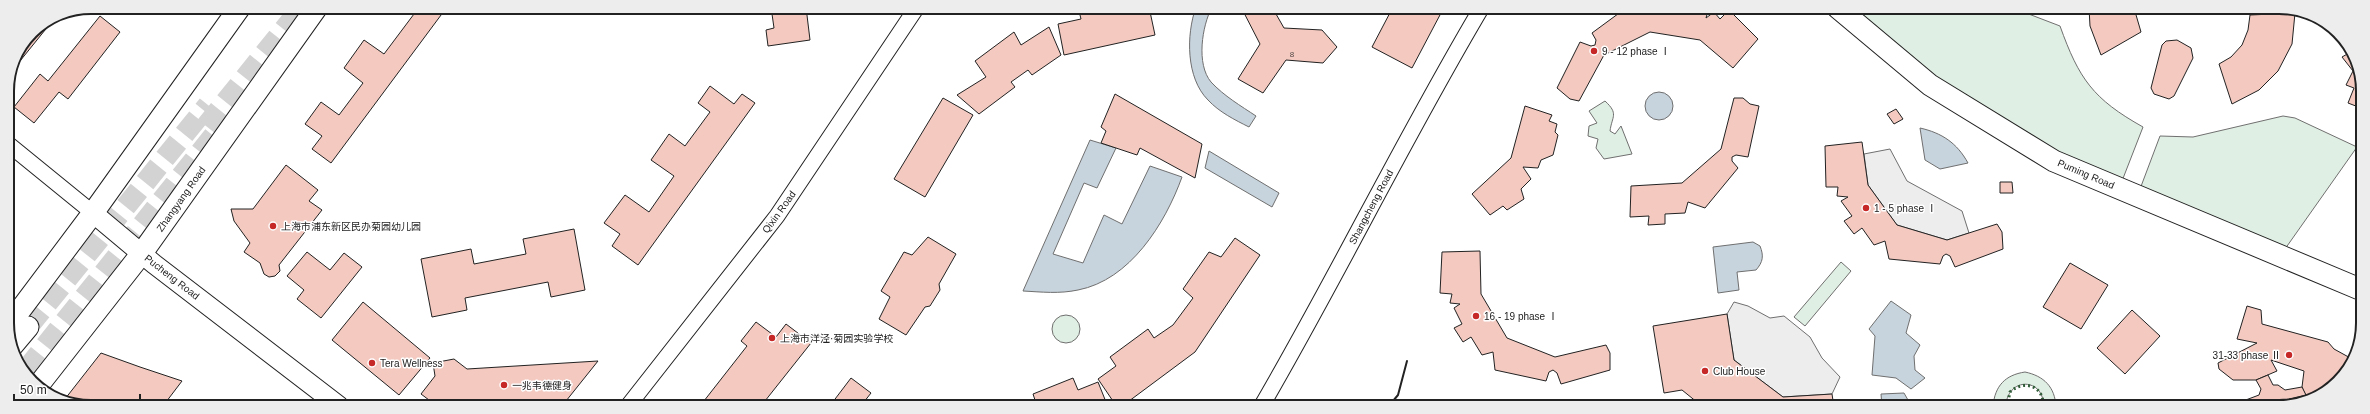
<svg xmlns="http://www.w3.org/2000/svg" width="2370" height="414" font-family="Helvetica,'Noto Sans SC',sans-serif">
<rect width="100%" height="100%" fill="#fff"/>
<!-- green -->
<g fill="#e0efe3" stroke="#6f6f6f">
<path d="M 1852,8 L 2013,8 L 2060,26 C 2079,79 2093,99 2143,127 L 2122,181 L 2058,154 L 1935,77 Z"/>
<path d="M 1605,101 C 1619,114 1612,116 1610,131 L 1615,134 L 1621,126 L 1632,154 L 1604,159 L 1596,148 L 1598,139 L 1588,136 L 1589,126 L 1597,123 L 1589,111 Z"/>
<polygon points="2283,116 2295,118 2357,147 2285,249 2140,189 2160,136 2193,137"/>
<polygon points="1841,262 1851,271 1805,326 1794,317"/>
<circle cx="1066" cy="329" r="14"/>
<path d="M 2025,372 C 2044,376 2055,387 2056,407 L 2043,407 C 2046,380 2011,375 2006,403 L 1993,406 C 1995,386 2005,375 2025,372 Z"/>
</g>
<!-- parking -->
<g fill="#ededed" stroke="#6f6f6f">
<polygon points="1890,149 1907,181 1962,211 1969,233 1947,240 1897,225 1868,185 1864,154"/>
<polygon points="1734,302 1748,306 1770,318 1784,316 1810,337 1822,358 1840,377 1832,394 1783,397 1734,360 1727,314"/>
</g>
<!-- water -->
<g fill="#c7d3dd" stroke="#6f6f6f">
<path d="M 1196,7 L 1212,7 C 1202,26 1196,64 1211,82 C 1224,96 1241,106 1256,116 L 1249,127 C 1235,120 1219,112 1208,100 C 1186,78 1186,35 1196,7 Z"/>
<circle cx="1659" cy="106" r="14"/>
<path d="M 1920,128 C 1942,133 1957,143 1968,163 L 1940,169 L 1925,160 Z"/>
<path d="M 1090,140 L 1116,148 L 1097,188 L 1084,183 L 1053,254 L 1083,263 L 1104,215 L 1122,224 L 1150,166 L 1182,177 C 1165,224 1130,280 1078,290 C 1059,294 1042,292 1023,291 Z"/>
<polygon points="1209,151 1279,193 1272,207 1205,168"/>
<path d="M 1753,242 L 1760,246 C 1764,256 1763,262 1756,270 L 1737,272 L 1739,290 L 1718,293 L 1713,247 Z"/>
<polygon points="1891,301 1911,315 1906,333 1920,345 1914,356 1915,370 1925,378 1911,389 1896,378 1872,375 1875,336 1869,329"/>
<polygon points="1904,393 1912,407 1882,407 1881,394"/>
</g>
<!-- building -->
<g fill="#f3c9c0" stroke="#222">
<polygon points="404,7 447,7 331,163 312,149 322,136 305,124 321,102 339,115 363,83 344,68 364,40 384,54 414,14"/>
<polygon points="771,7 806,7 810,40 768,46 766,30 774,28"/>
<polygon points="1078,7 1125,7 1126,9 1149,7 1155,35 1064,55 1058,24 1081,19"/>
<polygon points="1241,7 1272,7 1284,28 1322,30 1337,47 1323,63 1286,60 1263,93 1238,79 1260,44"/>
<polygon points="1393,7 1431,7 1441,13 1412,68 1372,47"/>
<polygon points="1431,7 1444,7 1441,13"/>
<polygon points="1626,8 1641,8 1649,12 1652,8 1693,8 1708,11 1706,18 1714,12 1720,19 1729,10 1758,39 1733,68 1700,40 1650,32 1604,55 1579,101 1570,99 1557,88 1580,42 1591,46 1595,45 1596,40 1592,33"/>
<polygon points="2089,8 2134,8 2141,32 2101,55 2090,26"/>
<polygon points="2295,13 2292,44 2278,71 2259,90 2232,104 2219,64 2231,57 2242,45 2248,30 2250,15"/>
<polygon points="58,14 20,61 15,57 32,32"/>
<polygon points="100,16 120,32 68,99 59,92 34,123 14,107 40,74 48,81"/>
<polygon points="1049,27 1061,55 1032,75 1028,70 1011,82 1015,87 979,114 957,95 986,77 975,61 1014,32 1021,45"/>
<polygon points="2177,40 2191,48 2193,58 2174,96 2169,99 2154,94 2151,88 2162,45 2166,41"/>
<polygon points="2349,53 2361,75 2361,108 2348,103 2354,88 2346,85 2353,71 2342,57"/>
<polygon points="710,86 734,104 742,94 755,103 638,265 612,246 620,234 604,223 625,195 649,212 674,176 651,160 669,134 685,146 710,112 698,103"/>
<polygon points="1115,94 1202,144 1195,178 1140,148 1137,155 1101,143 1106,131 1101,127"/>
<polygon points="943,98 973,115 925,197 894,179"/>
<polygon points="1734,98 1743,98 1750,104 1759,106 1748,157 1736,155 1732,157 1732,161 1738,168 1705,208 1688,202 1685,213 1665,214 1665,224 1648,225 1649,216 1630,217 1631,186 1682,183 1721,149"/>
<polygon points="1525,106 1552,115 1549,121 1557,124 1555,132 1558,135 1553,155 1541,160 1538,168 1523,167 1531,179 1521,189 1524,199 1507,210 1503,206 1490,215 1472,194 1511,158"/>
<polygon points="1896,109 1903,119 1894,124 1887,114"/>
<polygon points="1862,142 1868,185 1897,225 1947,240 1997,224 2002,232 2003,249 1955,267 1950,256 1946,254 1943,256 1940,264 1889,259 1885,241 1874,245 1862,228 1854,234 1844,221 1852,216 1841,201 1848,197 1837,196 1838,187 1826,187 1825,146"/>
<polygon points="286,165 318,190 309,201 322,210 279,265 280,271 275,276 269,277 264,274 260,263 244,252 250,243 234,221 231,209 253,209"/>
<polygon points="2000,182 2012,182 2013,193 2000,193"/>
<polygon points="574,229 585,290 551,297 548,282 465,298 467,310 432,317 421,259 471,249 474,264 526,254 523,239"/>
<polygon points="928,237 956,254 939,284 940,290 930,306 925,307 906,335 879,319 890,297 881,291 904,252 912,255"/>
<polygon points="1235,238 1260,255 1195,352 1121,407 1117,407 1098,379 1116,366 1110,357 1148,329 1154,338 1173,325 1193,298 1183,289 1209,252 1221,257"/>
<polygon points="1480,251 1481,294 1507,338 1555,357 1606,345 1610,353 1610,370 1561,384 1557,373 1553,370 1549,372 1546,381 1495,370 1493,352 1482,355 1471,337 1463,342 1454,328 1462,324 1454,308 1460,304 1450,303 1452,294 1440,293 1442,252"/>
<polygon points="307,252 330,270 344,253 362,267 321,318 297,299 304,290 287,276"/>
<polygon points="2070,263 2108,285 2081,329 2043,307"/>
<polygon points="363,302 430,358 399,395 332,340"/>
<polygon points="2247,306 2261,310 2262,324 2328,342 2334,349 2354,360 2334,386 2308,401 2302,387 2304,371 2271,360 2277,371 2256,380 2233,380 2219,369 2218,363 2257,343 2237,339"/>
<polygon points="2132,310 2160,336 2125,374 2097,348"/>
<polygon points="1727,314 1734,360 1783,397 1832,394 1834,407 1703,407 1682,390 1664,393 1653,326"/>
<polygon points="756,322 776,337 786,324 811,343 761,406 700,406 747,346 741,341"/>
<polygon points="101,353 140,367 182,381 163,406 80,406 65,399"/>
<polygon points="454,359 467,369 598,361 562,406 437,406 421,394 435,376 433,363"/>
<polygon points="2268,375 2273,385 2278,385 2285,390 2302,387 2306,395 2289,399 2289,405 2245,407 2243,401 2259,395 2261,389 2256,380"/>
<polygon points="851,378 871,393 860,407 829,407"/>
<polygon points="1073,378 1078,390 1098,382 1108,407 1035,407 1037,406 1033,394"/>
</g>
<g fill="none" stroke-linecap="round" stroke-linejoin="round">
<!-- secondary-tunnel -->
<g stroke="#d3d3d3" stroke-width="21" stroke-dasharray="21 10" stroke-linecap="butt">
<polyline points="206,126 302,7"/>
<polyline points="28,327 208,105"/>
<polyline points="26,370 227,119"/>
</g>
<!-- minor casing -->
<g stroke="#222" stroke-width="17">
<g id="minor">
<polyline points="7,143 93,213"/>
<polyline points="628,406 777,216 917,7"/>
<path d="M 1261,407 C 1338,275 1404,138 1482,7"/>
</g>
</g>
<!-- tertiary casing -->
<g stroke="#222" stroke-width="21">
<polyline id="tertiary" points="93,213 154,264 339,406"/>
</g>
<!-- secondary casing -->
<g stroke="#222" stroke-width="23">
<g id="secondary">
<polyline points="1838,8 1930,85 2054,161 2362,290"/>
<polyline points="9,325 93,213 240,7"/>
<polyline points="12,346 28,327"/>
<polyline points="37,387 142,253 317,7"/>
</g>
</g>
<!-- minor -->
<use href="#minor" stroke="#fff" stroke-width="15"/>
<!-- tertiary -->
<use href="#tertiary" stroke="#fff" stroke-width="19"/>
<!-- secondary -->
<use href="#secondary" stroke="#fff" stroke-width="21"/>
<!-- hedge -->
<path stroke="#2f5e38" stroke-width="3" stroke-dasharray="2 3" stroke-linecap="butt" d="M 2007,407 L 2010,392 C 2024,379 2045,386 2043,407"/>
<!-- wall -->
<polyline stroke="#222" stroke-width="2" points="1388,407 1398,395 1407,361"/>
</g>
<!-- markers -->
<g fill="#c62828" stroke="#fff" stroke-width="1.5">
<circle cx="1594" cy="51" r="4"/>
<circle cx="1866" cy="208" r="4"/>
<circle cx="273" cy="226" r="4"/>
<circle cx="1476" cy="316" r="4"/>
<circle cx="772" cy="338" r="4"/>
<circle cx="2289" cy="355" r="4"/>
<circle cx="372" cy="363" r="4"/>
<circle cx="1705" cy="371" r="4"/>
<circle cx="504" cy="385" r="4"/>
</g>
<g text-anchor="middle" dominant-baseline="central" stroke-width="3" stroke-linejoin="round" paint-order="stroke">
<!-- number labels -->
<g font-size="8" fill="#564c4a">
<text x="1292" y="54">8</text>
</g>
<!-- poi labels -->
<g font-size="10" fill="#222" stroke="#fff" text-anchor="start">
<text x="1602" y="51">9 - 12 phase Ⅰ</text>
<text x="1874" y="208">1 - 5 phase Ⅰ</text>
<text x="281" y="226">上海市浦东新区民办菊园幼儿园</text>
<text x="1484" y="316">16 - 19 phase Ⅰ</text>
<text x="780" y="338">上海市洋泾·菊园实验学校</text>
<text x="2281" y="355" text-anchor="end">31-33 phase Ⅱ</text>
<text x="380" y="363">Tera Wellness</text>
<text x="1713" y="371">Club House</text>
<text x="512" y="385">一兆韦德健身</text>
</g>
<!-- street labels -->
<g font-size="10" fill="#222" stroke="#fff">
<text transform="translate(2086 174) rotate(23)">Puming Road</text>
<text transform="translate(181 199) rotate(-55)">Zhangyang Road</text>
<text transform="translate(1371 207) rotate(-62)">Shangcheng Road</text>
<text transform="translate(779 212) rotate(-54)">Qixin Road</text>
<text transform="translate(172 277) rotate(38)">Pucheng Road</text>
</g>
</g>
<!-- crop -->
<path d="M0 0H2370V414H0ZM91 14H2279A77 77 0 0 1 2356 91V323A77 77 0 0 1 2279 400H91A77 77 0 0 1 14 323V91A77 77 0 0 1 91 14Z" fill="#ededed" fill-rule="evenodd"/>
<path fill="none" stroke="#222" stroke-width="2" d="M91 14H2279A77 77 0 0 1 2356 91V323A77 77 0 0 1 2279 400H91A77 77 0 0 1 14 323V91A77 77 0 0 1 91 14Z"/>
<!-- scale -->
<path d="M14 394v6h126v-6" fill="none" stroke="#222222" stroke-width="2"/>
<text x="20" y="394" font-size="12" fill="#222222" stroke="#ffffff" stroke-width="3" paint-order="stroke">50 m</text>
</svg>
